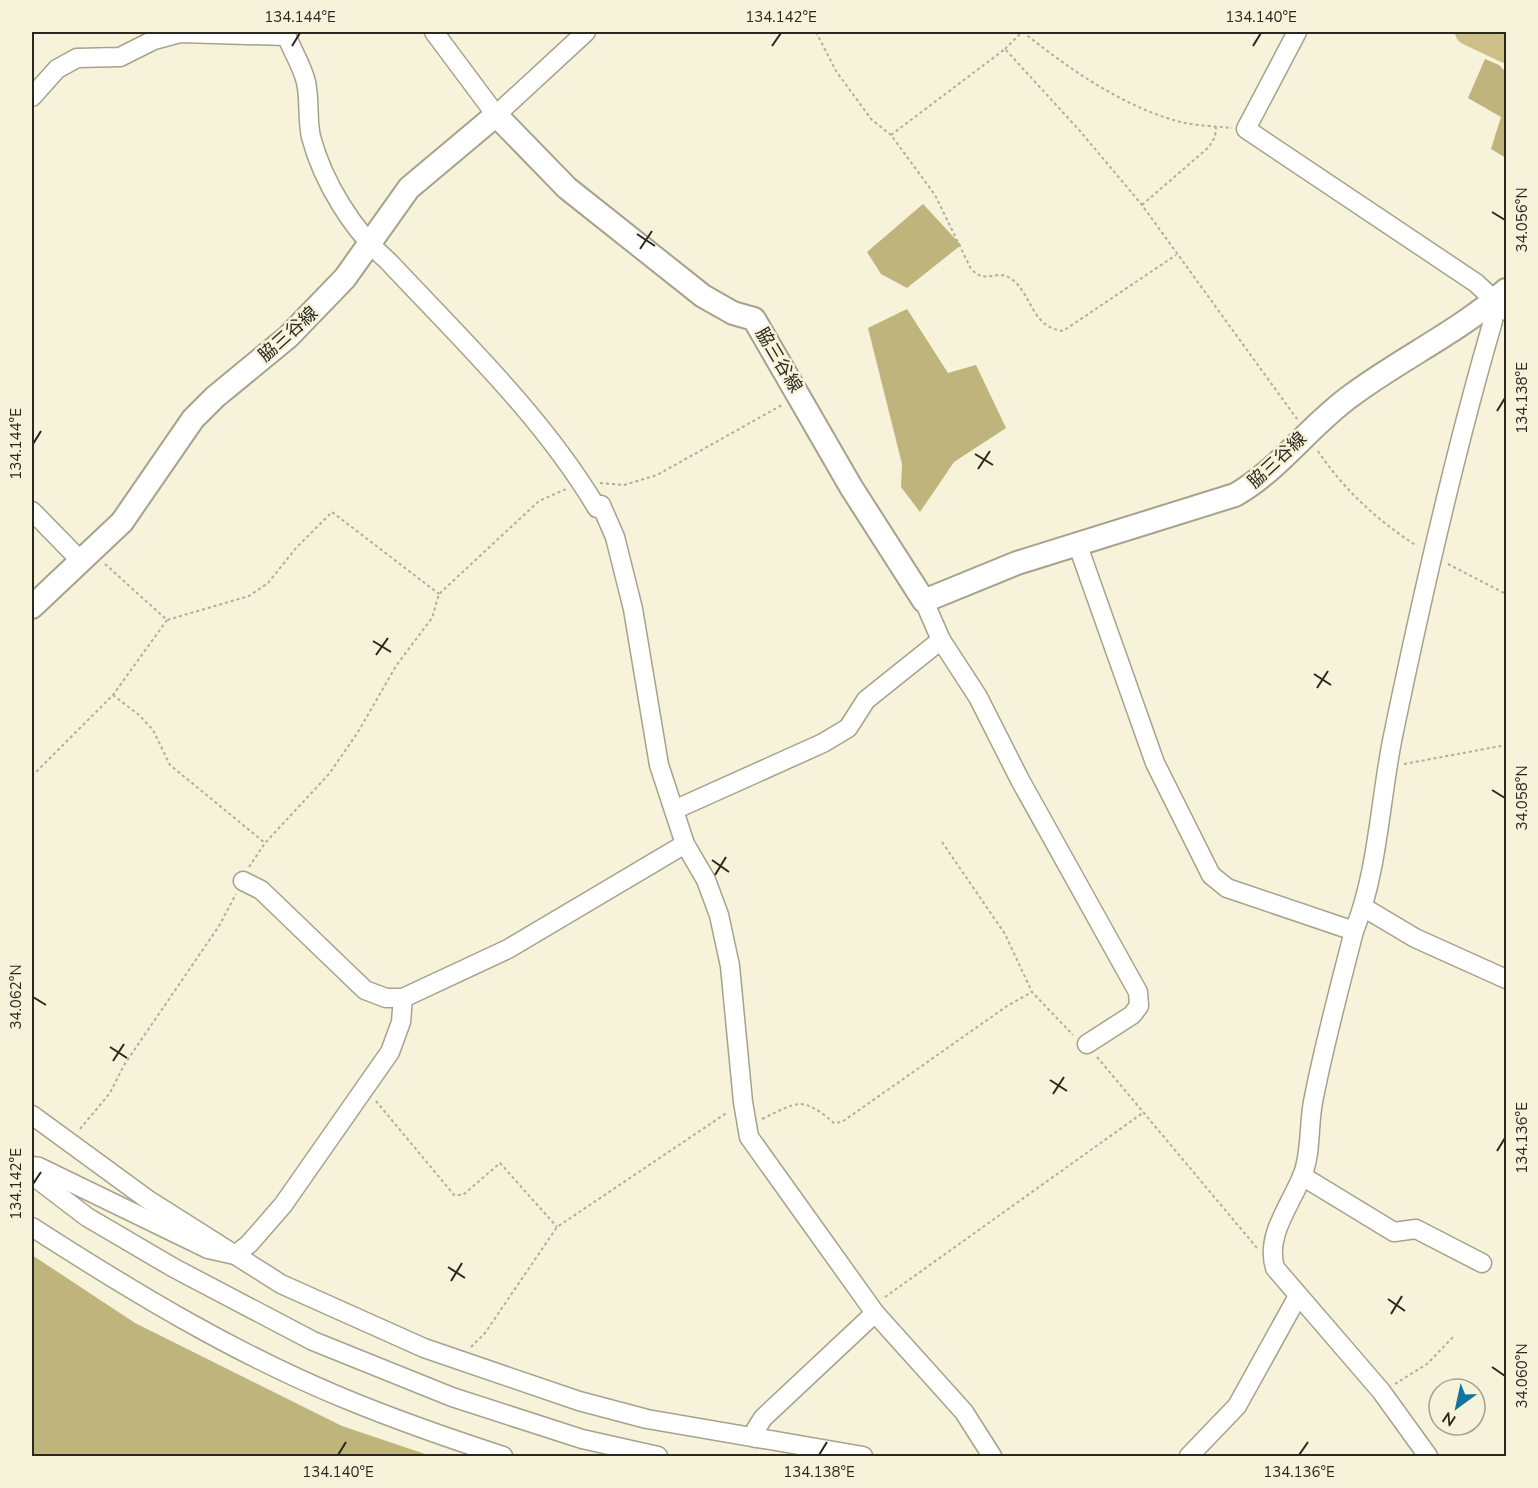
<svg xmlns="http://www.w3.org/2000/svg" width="1538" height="1488" font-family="'Nunito Sans','Noto Sans JP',sans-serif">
<rect width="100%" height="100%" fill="#f7f2da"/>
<!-- forest -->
<g fill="#bfb47b">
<polygon points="1485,59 1499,65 1506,72 1506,158 1491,149 1501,117 1468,98"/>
<polygon points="923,204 961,245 907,288 881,274 867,252"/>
<polygon points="907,309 948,373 976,365 1006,428 954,462 920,512 901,487 902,464 868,328"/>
<polygon points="32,1255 135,1323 342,1426 431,1456 32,1456"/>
</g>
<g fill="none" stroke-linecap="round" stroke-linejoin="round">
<!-- river -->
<polyline stroke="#ccc087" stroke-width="26" points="1468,32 1506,50"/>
<!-- minor casing -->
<g stroke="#a6a28b" stroke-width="21">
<g id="minor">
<path d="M 285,32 C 291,49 302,65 306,82 C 310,100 307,120 311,137 C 323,182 353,231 388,261 C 461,339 542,416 597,508 L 601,505 L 615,537 L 633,609 L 659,765 L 685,844 L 706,880 L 719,915 L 730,966 L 743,1102 L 749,1137 L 875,1313 L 964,1412 L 992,1456"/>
<polyline points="434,32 496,115 586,32"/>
<polyline points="1297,32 1246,129 1476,283 1506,311"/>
<polyline points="32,97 57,69 77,58 120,57 154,40 180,33 286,36"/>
<polyline points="32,511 80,560"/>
<polyline points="1077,543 1155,763 1211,875 1227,888 1354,931"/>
<polyline points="924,601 941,640 978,697 1020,780 1138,992 1139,1006 1132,1015 1087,1044"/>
<polyline points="674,810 823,743 848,728 866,700 941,640"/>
<polyline points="243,881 261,890 365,990 386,998 403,998 508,949 685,844"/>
<polyline points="1363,907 1415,938 1506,979"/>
<polyline points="32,1115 147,1199 281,1284 424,1348 579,1401 647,1419 863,1456"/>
<polyline points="32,1166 39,1167 208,1249 235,1255 249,1244 283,1205 390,1052 401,1022 403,998"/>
<polyline points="32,1175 87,1217 174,1268 313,1341 452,1397 582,1439 658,1456"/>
<polyline points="1302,1176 1394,1232 1416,1229 1482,1263"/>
<path d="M 32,1227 C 133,1292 237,1355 348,1400 C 399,1421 451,1439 503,1456"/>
<polyline points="756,1438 756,1429 763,1418 875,1313"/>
<polyline points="1189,1456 1237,1406 1298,1296"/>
<path d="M 1428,1456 L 1381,1391 L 1275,1268 C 1265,1235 1291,1205 1303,1174 C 1312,1149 1308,1122 1314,1097 C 1325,1041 1340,986 1354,931 C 1378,872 1380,799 1393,736 C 1422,596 1453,458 1493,321 L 1495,300"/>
</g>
</g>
<!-- major casing -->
<g stroke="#a6a28b" stroke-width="26">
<path id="major" d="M 32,607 L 122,522 L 193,419 L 215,397 L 288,337 L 345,278 L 409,188 L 496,115 L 567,188 L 703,296 L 733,313 L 754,319 L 851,487 L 924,601 L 1017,563 L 1235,495 C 1279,470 1310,425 1352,395 C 1402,358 1460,331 1506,290"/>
</g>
<!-- path -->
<g stroke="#b1ad9a" stroke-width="2" stroke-dasharray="3 3" stroke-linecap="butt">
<path d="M 816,32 L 836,71 L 871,119 L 891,135 L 935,195 L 971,269 C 987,285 995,269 1010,278 C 1032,292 1030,327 1063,331 L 1176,255"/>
<path d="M 1023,32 C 1068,68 1120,105 1177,121 C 1194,126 1214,126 1232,128"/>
<polyline points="1005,49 1022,32"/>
<polyline points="891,135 1005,49 1080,131 1142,205 1297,419"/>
<polyline points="1142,205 1209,147 1215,137 1216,127"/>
<path d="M 1318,451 C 1344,490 1378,521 1417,546"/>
<polyline points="600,483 624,485 657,475 782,405"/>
<polyline points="105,564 167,620 249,596 268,583 296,548 332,512 439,594"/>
<polyline points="1448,564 1506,594"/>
<polyline points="113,695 139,715 153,730 170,765 265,843"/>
<polyline points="1404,764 1506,745"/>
<polyline points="32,776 113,695 167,620"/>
<polyline points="942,842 1005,934 1032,992 1073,1035"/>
<polyline points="249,867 265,843 329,774 358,732 396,666 432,618 439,594 539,501 566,489"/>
<polyline points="1097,1057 1257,1248"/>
<polyline points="376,1101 454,1195 463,1195 500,1163 557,1227"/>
<path d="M 762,1119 C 798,1102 801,1095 834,1123 L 842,1122 L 1007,1006 L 1032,992"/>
<polyline points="80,1129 110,1093 124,1065 219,926 236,894"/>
<polyline points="885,1297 1144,1112"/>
<polyline points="471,1347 485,1333 557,1227 728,1112"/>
<polyline points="1395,1384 1427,1364 1455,1335"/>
</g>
<!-- minor -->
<use href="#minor" stroke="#fff" stroke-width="18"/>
<!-- major -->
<use href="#major" stroke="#fff" stroke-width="22"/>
</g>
<!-- ticks -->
<path fill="none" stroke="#29271e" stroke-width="2" d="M 292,46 L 300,33M 772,46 L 781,33M 1253,46 L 1261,33M 1492,212 L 1505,220M 637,234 L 655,246M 640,249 L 652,231M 1497,411 L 1505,398M 33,444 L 41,431M 975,454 L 993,465M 978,469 L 990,451M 373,641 L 391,652M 376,655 L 388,638M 1314,674 L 1331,685M 1317,688 L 1328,671M 1492,790 L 1505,798M 712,860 L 729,872M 715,875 L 726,857M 33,997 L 46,1005M 110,1047 L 127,1058M 113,1061 L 124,1044M 1050,1080 L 1067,1091M 1053,1094 L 1064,1077M 1497,1151 L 1505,1138M 33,1184 L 41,1172M 448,1267 L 465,1278M 451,1281 L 462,1263M 1388,1299 L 1405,1311M 1391,1314 L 1402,1296M 1492,1367 L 1505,1376M 338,1455 L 346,1442M 819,1455 L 827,1442M 1299,1455 L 1308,1442"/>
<g text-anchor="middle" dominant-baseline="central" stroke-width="5" stroke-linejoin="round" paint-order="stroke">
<!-- street labels -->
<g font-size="18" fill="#29271e" stroke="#f7f2da">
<text transform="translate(288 334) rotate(-42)">脇三谷線</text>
<text transform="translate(779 360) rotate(59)">脇三谷線</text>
<text transform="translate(1277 460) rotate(-43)">脇三谷線</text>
</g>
</g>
<!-- border -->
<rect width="1538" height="1488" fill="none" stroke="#f7f2da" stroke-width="66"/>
<!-- north arrow -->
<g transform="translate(1457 1407) rotate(213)"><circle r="28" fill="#f7f2da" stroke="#a5a18f" stroke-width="1.5"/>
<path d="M0-4.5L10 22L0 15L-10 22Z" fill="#1075a1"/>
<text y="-9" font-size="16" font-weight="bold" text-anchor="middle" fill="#29271e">N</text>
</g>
<rect x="33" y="33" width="1472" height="1422" fill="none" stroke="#29271e" stroke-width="2"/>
<g font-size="15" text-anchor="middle" fill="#29271e">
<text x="300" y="22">134.144°E</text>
<text x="781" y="22">134.142°E</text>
<text x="1261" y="22">134.140°E</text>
<text transform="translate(1522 220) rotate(-90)" y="5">34.056°N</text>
<text transform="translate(1522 398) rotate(-90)" y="5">134.138°E</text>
<text transform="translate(16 444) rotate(-90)" y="5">134.144°E</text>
<text transform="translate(1522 798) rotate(-90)" y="5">34.058°N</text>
<text transform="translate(16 997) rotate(-90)" y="5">34.062°N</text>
<text transform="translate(1522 1138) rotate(-90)" y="5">134.136°E</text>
<text transform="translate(16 1184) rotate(-90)" y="5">134.142°E</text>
<text transform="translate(1522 1376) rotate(-90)" y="5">34.060°N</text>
<text x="338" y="1477">134.140°E</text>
<text x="819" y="1477">134.138°E</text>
<text x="1299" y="1477">134.136°E</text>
</g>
</svg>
